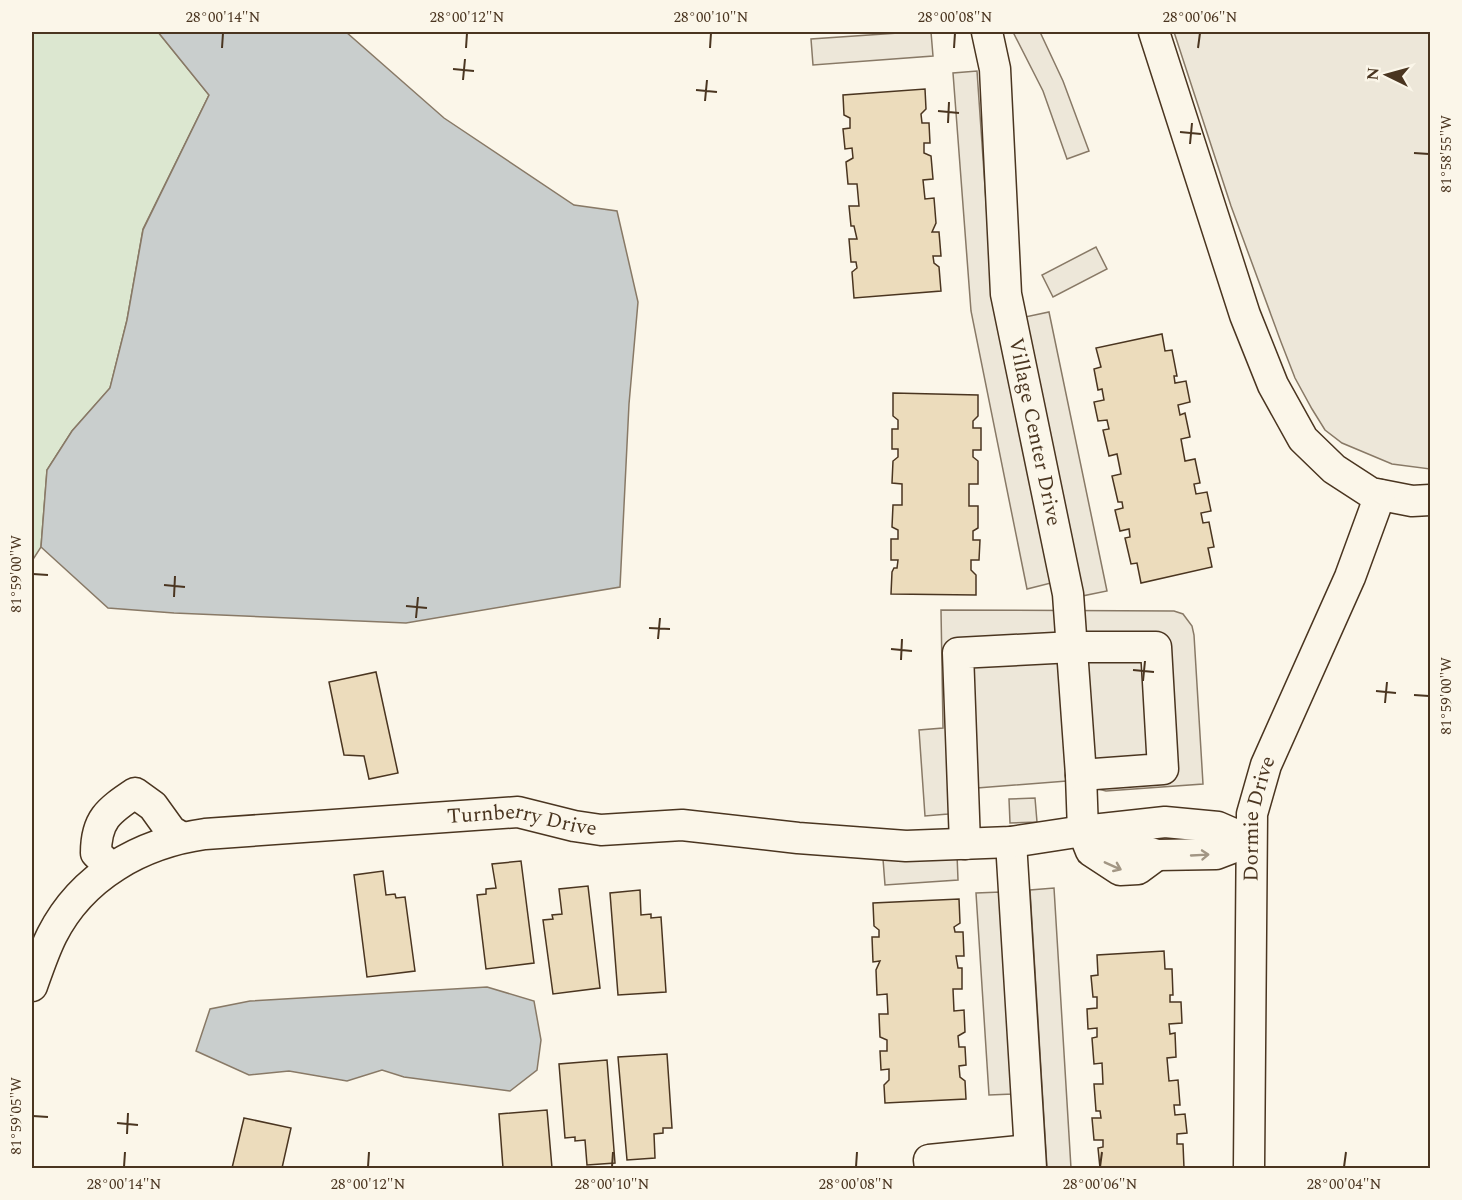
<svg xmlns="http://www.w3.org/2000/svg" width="1462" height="1200" font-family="Spectral,serif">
<rect width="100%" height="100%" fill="#fbf6e9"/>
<!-- green -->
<polygon fill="#dce7d0" stroke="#887966" stroke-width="1.5" points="32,32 158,32 209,95 143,229 127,320 110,388 72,431 47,470 41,547 32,561"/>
<!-- parking -->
<g fill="#ede7d9" stroke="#887966" stroke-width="1.5">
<polygon points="913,32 931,32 933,56 813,65 811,39"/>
<polygon points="1013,32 1040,32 1063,81 1089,151 1067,159 1043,91"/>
<polygon points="1174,32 1430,32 1430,469 1392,464 1342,443 1325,430 1312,409 1295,378 1281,342 1231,206"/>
<polygon points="977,71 992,289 1051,583 1027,589 971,311 953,73"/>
<polygon points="1096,247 1107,269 1053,297 1042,275"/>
<polygon points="1049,312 1107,591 1082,596 1025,317"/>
<polygon points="941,610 1174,611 1183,614 1192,626 1194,635 1203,784 1106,791 1067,781 977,788 948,814 925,816 919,730 943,728"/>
<polygon points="1035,798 1037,822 1010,823 1009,799"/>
<polygon points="957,854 958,880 885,885 883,859"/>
<polygon points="1054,888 1071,1168 1047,1168 1030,890"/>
<polygon points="1001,892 1013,1094 989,1095 976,893"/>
</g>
<!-- water -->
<g fill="#c9cecd" stroke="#887966" stroke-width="1.5">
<polygon points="158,32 346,32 444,118 574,205 617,211 638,302 629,404 620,587 406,623 174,613 108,608 41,547 47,470 72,431 110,388 127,320 143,230 209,95"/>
<polygon points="487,987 534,1001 541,1040 537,1070 510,1091 404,1077 382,1070 347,1081 289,1071 249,1075 196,1051 210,1009 250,1001"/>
</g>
<!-- building -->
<g fill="#ecdcbc" stroke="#4a3520" stroke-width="1.5">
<polygon points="925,89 926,109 921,114 922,123 929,123 930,143 924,143 924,153 931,156 933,179 923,180 925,199 934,198 936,223 932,232 939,232 941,256 933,256 934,263 939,267 941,291 854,298 852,272 857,268 856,262 851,262 849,239 857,239 854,226 851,226 849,206 859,206 857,184 848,184 846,162 853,158 852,148 845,149 843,129 850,128 850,118 844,115 843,95"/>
<polygon points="1162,334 1165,351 1172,350 1177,376 1174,376 1175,383 1186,381 1190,402 1178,405 1180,415 1185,413 1190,437 1181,439 1185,461 1195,459 1200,483 1194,484 1196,494 1207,492 1211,511 1201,513 1203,523 1209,522 1214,547 1208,548 1212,567 1141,583 1137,563 1131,564 1125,538 1130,537 1129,529 1120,531 1115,510 1123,508 1122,502 1118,502 1112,476 1121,474 1117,454 1109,456 1103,430 1109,429 1107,420 1098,421 1094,402 1104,400 1102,389 1098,390 1094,369 1101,367 1096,348"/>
<polygon points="893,393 978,395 978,416 973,421 973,428 981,428 981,450 973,450 973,457 978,461 978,484 969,484 969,506 978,506 978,528 973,531 973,540 980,540 979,560 971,560 971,570 976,575 976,595 891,594 892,572 894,568 897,568 898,560 891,560 891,539 898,539 898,530 892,527 893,505 902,505 902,484 892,483 893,461 898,457 898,449 892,449 892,429 898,429 898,420 893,416"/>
<polygon points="376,672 398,773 369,779 364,756 344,755 329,682"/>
<polygon points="521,861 534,963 486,969 477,895 486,894 486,889 496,888 492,864"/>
<polygon points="383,871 386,895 395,894 396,898 405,897 415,971 367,977 354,875"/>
<polygon points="588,886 600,988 553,994 543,920 553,919 552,915 562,914 559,889"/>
<polygon points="640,890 641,915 651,914 651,918 661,917 666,992 618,995 610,893"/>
<polygon points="959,899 960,923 954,927 955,932 963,932 964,956 956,956 958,968 962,968 962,989 953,989 954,1011 964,1010 965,1032 958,1036 959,1047 965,1047 966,1065 959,1066 960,1077 965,1081 966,1099 885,1103 884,1085 889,1080 889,1069 881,1070 880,1051 887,1051 887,1040 880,1037 879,1014 888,1014 887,994 877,995 876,970 880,961 873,962 872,937 879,937 879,930 874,926 873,903"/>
<polygon points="1164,951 1165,969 1172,969 1173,995 1170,995 1170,1002 1181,1002 1182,1023 1169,1024 1170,1034 1175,1033 1176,1057 1167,1058 1169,1081 1178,1080 1180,1105 1174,1105 1175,1115 1185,1114 1187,1133 1177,1134 1177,1144 1183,1144 1184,1168 1100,1168 1098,1148 1103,1147 1103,1140 1094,1140 1092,1118 1101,1118 1100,1111 1096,1111 1094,1084 1103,1084 1102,1063 1094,1064 1092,1038 1097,1037 1097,1028 1088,1029 1087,1009 1097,1008 1097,997 1093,997 1091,976 1098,975 1097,955"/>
<polygon points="667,1054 672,1128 663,1128 663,1133 654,1134 655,1158 627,1160 618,1057"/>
<polygon points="607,1060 615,1163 587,1165 585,1140 575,1141 575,1137 565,1138 559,1064"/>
<polygon points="547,1110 552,1168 503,1168 499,1114"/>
<polygon points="244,1118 291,1128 282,1168 232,1168"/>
</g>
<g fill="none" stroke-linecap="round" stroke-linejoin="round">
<!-- minor casing -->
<g stroke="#4a3520" stroke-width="33">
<g id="minor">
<path id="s1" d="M 987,32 L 995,69 L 1006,294 L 1068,594 L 1081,775 L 1083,831 L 1091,851 L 1120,870 L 1138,869 L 1157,855"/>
<polyline points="1154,32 1245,315 1273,385 1303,439 1334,469 1371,493 1412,501 1430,500"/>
<polyline points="1091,834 1157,855 1216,854 1250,841"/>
<polyline points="1011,842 1031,1168"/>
<polyline points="965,844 958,653 1073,647 1156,647 1163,769 1081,775"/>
<path d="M 111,868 L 96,853 C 96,820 108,811 135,793 L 153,806 L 171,831 L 181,837"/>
<path id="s2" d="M 32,986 C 38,969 44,951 52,935 C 82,876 141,843 205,834 L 518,812 L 574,826 L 601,830 L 682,825 L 798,838 L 906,846 L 1011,842 L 1083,831 L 1165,822 L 1218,827 L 1250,841"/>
<polyline points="930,1168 929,1160 1029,1150"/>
<path id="s3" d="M 1249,1168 L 1252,814 L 1266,765 L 1350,577 L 1380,495"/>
</g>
</g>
<!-- minor -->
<use href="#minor" stroke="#fbf6e9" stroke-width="30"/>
</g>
<!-- one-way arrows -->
<defs><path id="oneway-shaft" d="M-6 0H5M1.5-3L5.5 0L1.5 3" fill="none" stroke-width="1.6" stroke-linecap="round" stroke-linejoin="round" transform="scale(1.5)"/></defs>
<g stroke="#a29684">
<use href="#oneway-shaft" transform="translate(1200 855) rotate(-3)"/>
<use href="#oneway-shaft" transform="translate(1113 866) rotate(24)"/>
</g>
<!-- ticks -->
<path fill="none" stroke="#4a3520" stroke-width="2" d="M 222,48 L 223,33M 466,48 L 467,33M 710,48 L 711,33M 954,48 L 955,33M 1198,48 L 1200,33M 453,69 L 474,71M 463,80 L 465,59M 696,90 L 717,92M 705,101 L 707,80M 938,111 L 959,113M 948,123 L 949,102M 1180,132 L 1201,134M 1190,144 L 1192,123M 1414,153 L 1429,154M 33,574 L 48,575M 164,585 L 185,587M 174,597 L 175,576M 406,606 L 427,608M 416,618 L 418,597M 649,628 L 670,629M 658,639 L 660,618M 891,649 L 912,651M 901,660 L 902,639M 1133,670 L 1154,672M 1143,681 L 1145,661M 1376,691 L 1396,693M 1414,695 L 1429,696M 1385,703 L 1387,682M 33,1116 L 48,1117M 117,1123 L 138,1125M 127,1134 L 128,1113M 124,1167 L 125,1152M 368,1167 L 369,1152M 612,1167 L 613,1152M 856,1167 L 857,1152M 1100,1167 L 1102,1152M 1344,1167 L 1346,1152"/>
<g text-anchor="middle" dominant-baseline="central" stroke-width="4.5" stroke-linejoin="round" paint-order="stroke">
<!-- street labels -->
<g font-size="21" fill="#4a3520" stroke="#fbf6e9">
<text stroke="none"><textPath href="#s1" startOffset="404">Village Center Drive</textPath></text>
<text stroke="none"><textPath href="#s3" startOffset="350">Dormie Drive</textPath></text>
<text stroke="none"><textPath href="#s2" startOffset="564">Turnberry Drive</textPath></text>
</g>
</g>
<!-- border -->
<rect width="1462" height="1200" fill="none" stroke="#fbf6e9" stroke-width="66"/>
<!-- north arrow -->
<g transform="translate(1387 75) rotate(275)" stroke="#fbf6e9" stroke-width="4.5" paint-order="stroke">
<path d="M0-4.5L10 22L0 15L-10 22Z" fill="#4a3520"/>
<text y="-9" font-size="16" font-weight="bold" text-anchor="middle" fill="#4a3520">N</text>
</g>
<rect x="33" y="33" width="1396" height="1134" fill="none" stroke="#4a3520" stroke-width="2"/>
<g font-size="15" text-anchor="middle" fill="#4a3520">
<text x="223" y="22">28°00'14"N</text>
<text x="467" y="22">28°00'12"N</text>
<text x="711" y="22">28°00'10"N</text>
<text x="955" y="22">28°00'08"N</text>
<text x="1200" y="22">28°00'06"N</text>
<text transform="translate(1446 154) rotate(-90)" y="5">81°58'55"W</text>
<text transform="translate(16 574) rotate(-90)" y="5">81°59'00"W</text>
<text transform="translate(1446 696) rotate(-90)" y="5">81°59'00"W</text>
<text transform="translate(16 1116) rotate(-90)" y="5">81°59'05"W</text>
<text x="124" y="1189">28°00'14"N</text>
<text x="368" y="1189">28°00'12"N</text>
<text x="612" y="1189">28°00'10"N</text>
<text x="856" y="1189">28°00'08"N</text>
<text x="1100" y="1189">28°00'06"N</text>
<text x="1344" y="1189">28°00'04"N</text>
</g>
</svg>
